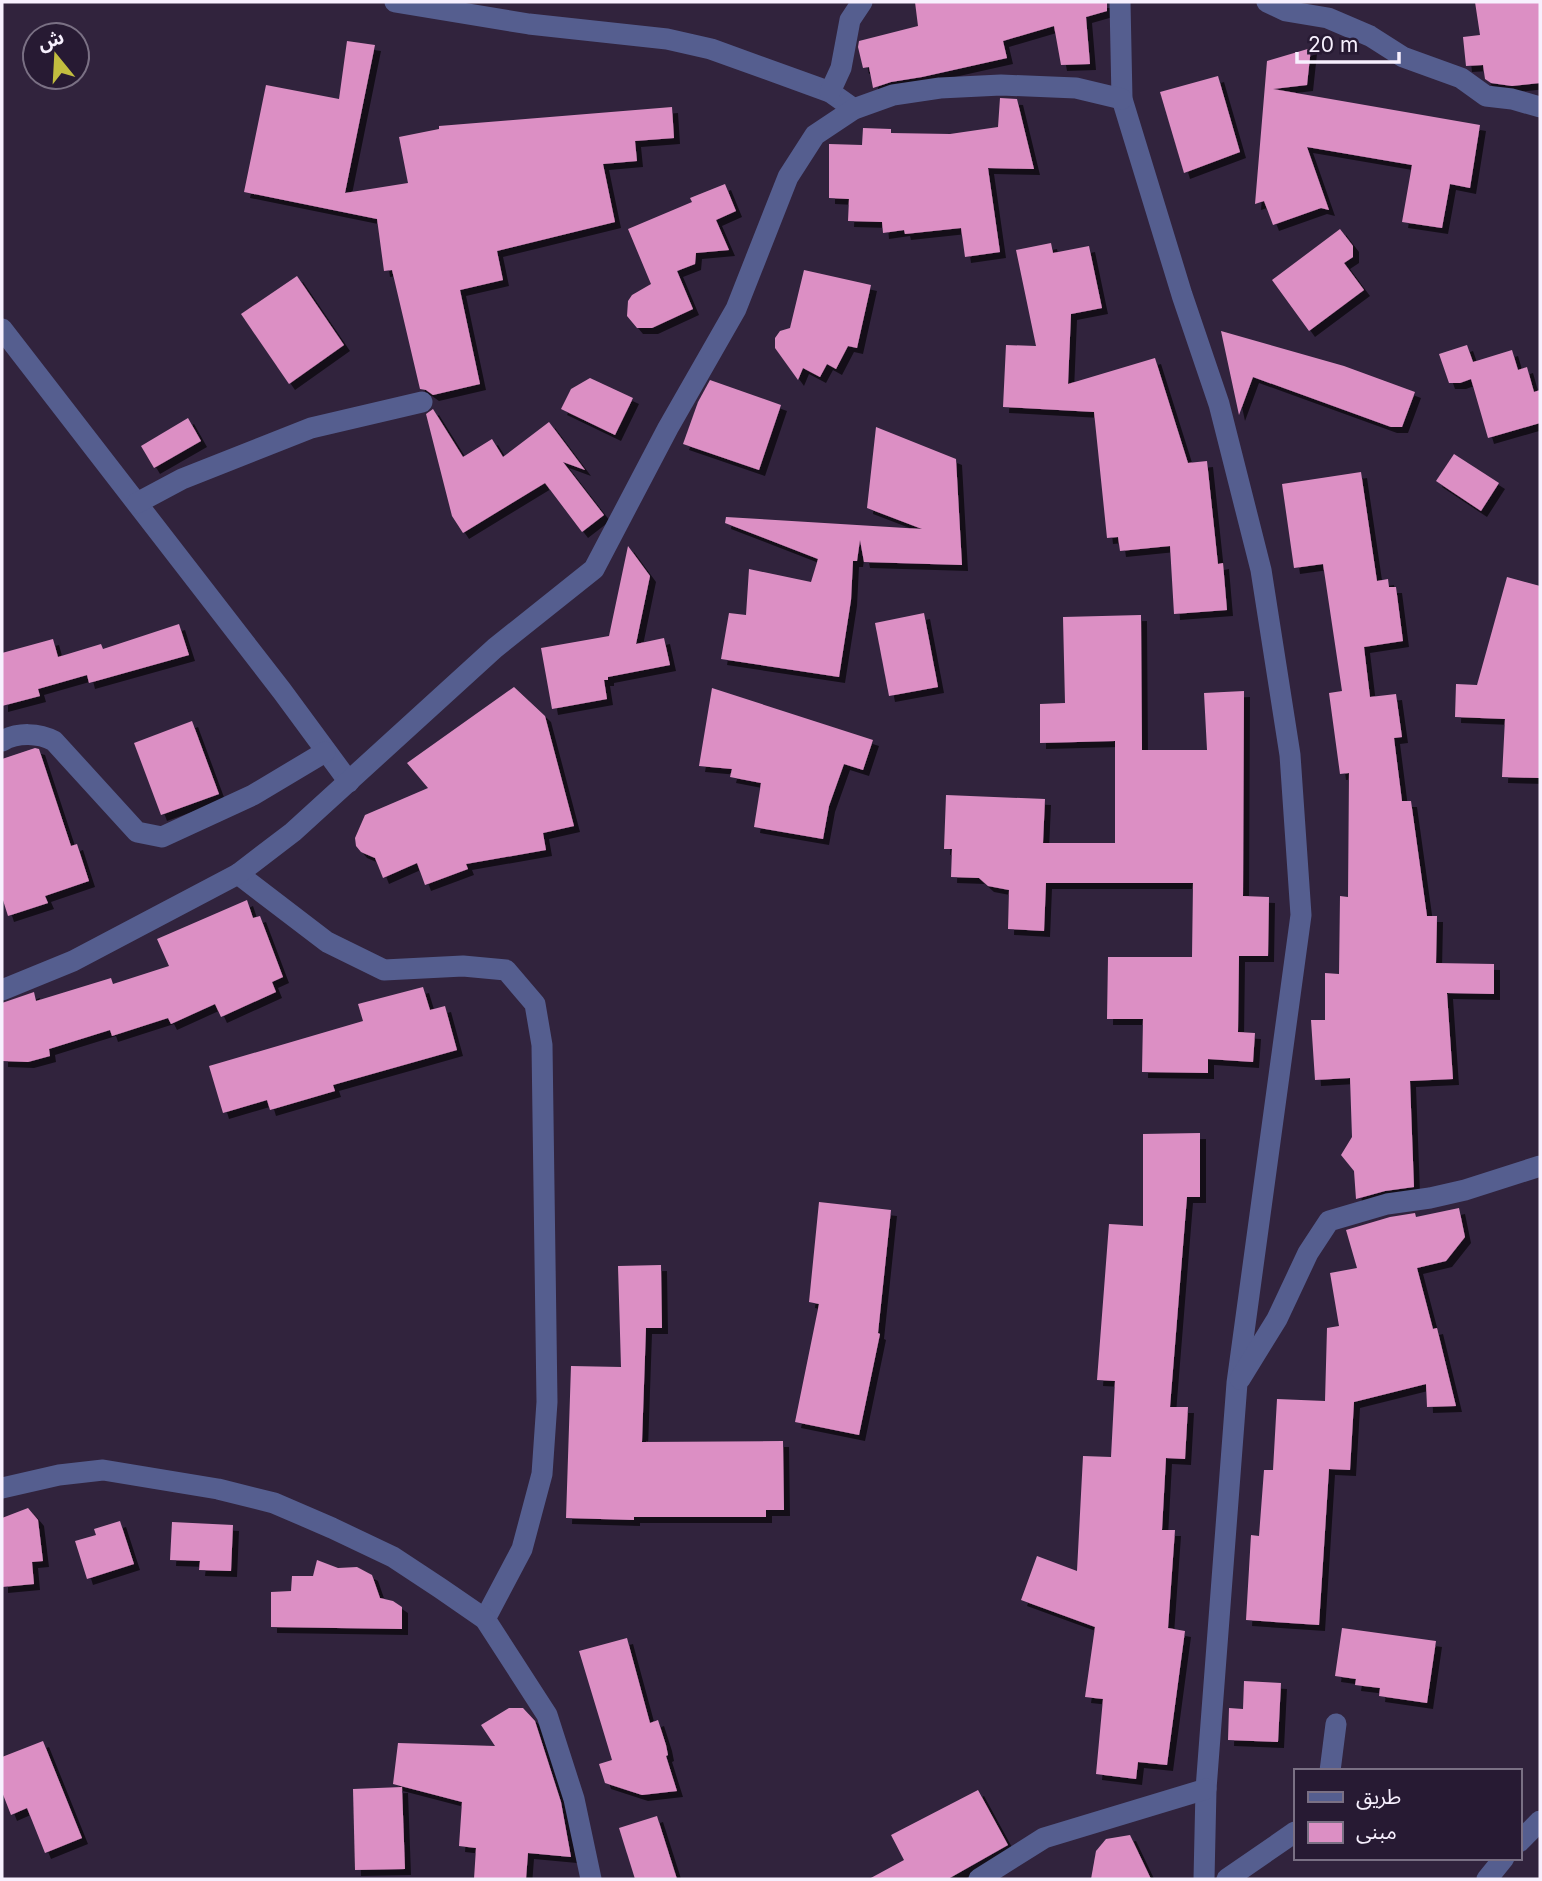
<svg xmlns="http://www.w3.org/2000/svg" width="1542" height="1881" font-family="Inter,'Noto Sans Arabic',sans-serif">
<defs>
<filter id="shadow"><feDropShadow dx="6" dy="6" stdDeviation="0" flood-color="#0009"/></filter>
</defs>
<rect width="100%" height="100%" fill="#31233d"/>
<!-- building -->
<g fill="#dc8fc4" filter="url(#shadow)">
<polygon points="915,2 1107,2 1107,11 1086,17 1090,64 1061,65 1054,26 1003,41 1007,58 922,77 891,82 873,88 869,67 863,68 858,47 859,41 918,26"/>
<polygon points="1475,2 1540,2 1540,83 1512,86 1491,83 1485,79 1483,65 1466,66 1463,37 1480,35"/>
<polygon points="347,41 375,45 345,193 408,183 399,137 439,129 439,126 672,107 674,138 635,141 637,161 603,164 615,222 497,251 503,280 460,290 480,384 433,395 426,390 420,389 392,270 384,271 377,219 244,192 266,85 339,99"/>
<polygon points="1311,48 1307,85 1273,89 1480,125 1470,188 1450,184 1442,228 1402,222 1412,165 1307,147 1329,210 1321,208 1273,225 1264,201 1255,204 1267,61"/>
<polygon points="1218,76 1240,152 1184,173 1160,92"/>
<polygon points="1000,98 1017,99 1034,169 988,168 1000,252 965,257 961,228 905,234 904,230 883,233 882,222 848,221 849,199 829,198 829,144 862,145 863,128 891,129 891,133 950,134 998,127"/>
<polygon points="725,184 736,211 716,220 729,250 696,253 695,264 677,271 693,309 652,328 637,328 627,316 628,301 632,295 651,284 628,229 692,202 690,198"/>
<polygon points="1340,229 1353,246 1353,257 1344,263 1364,290 1309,331 1272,280"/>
<polygon points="1051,243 1053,253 1089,246 1102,308 1071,314 1068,384 1155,358 1188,463 1207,461 1218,564 1223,563 1227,610 1174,614 1170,546 1120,551 1118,537 1107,538 1094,412 1003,407 1006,345 1036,346 1016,250"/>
<polygon points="804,270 871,285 857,348 848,346 836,369 827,364 820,377 803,368 798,380 775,348 775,338 780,331 790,328"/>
<polygon points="297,276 344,345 289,384 241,314"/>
<polygon points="1221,331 1344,366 1415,392 1402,427 1391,427 1253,377 1239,415"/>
<polygon points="1467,345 1473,362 1512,350 1518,370 1527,367 1534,392 1540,390 1540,423 1488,438 1471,379 1460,383 1449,383 1439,354"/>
<polygon points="590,378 633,398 615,435 561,409 571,389"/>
<polygon points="710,380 781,405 759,470 683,444 698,402"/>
<polygon points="433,409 463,457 492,439 503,457 549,422 585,470 563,462 604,515 582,532 545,483 463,533 452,516 426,414"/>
<polygon points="188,418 201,441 154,468 141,446"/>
<polygon points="876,427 956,459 962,565 864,562 860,540 857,561 853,561 851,600 839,677 721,659 729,613 746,615 749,569 811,582 818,559 725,523 726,517 922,529 867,508"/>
<polygon points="1454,454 1499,483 1481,511 1436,481"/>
<polygon points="1361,472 1377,581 1388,579 1389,587 1396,587 1403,641 1364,647 1370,697 1396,694 1402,737 1394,738 1402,801 1411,801 1427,916 1437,916 1436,963 1494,964 1494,994 1447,993 1453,1079 1410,1081 1414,1187 1385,1191 1356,1199 1354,1171 1341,1155 1352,1137 1350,1078 1315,1080 1311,1020 1325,1020 1325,973 1339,974 1340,896 1348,897 1349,773 1340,774 1329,693 1342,691 1323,564 1294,568 1282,484"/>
<polygon points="628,546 650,576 636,644 664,638 670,665 608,677 608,680 604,680 607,699 552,709 541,648 609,636"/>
<polygon points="1507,577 1540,586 1540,778 1502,777 1505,719 1455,717 1456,684 1477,685"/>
<polygon points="924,613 938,687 889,696 875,623"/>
<polygon points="1141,615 1142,750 1207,750 1204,693 1244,691 1243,896 1269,897 1268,956 1239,956 1238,1032 1255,1033 1253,1062 1208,1059 1208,1073 1142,1072 1143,1019 1107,1019 1108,957 1192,957 1193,883 1046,883 1044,931 1008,929 1009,890 988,886 979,878 951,877 952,849 944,849 946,795 1045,799 1043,843 1115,843 1115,741 1040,743 1040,704 1065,703 1063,617"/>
<polygon points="179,624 189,655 89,683 87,675 38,689 40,696 2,706 2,653 53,639 58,657 101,644 103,649"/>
<polygon points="514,687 545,716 574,826 543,833 546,850 466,864 468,869 425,885 417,863 383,878 375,858 361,852 356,846 355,838 365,815 428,788 407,763"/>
<polygon points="712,688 873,740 863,770 844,764 829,806 823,839 754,827 761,783 730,777 732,769 699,766"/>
<polygon points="192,721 219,794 161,815 134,743"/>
<polygon points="35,748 39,749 71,846 77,844 89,881 45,896 48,903 8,916 2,897 2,759"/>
<polygon points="247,900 253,918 260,916 283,977 272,982 276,992 221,1017 215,1004 171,1024 168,1018 112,1036 110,1030 49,1049 50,1056 28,1062 2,1061 2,1003 34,992 36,1001 111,978 113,984 169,966 157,939"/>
<polygon points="423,987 430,1010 445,1006 457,1050 333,1085 335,1091 270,1110 267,1100 223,1113 209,1066 363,1021 358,1004"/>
<polygon points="1200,1133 1200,1197 1187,1197 1170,1407 1188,1407 1185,1459 1166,1458 1162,1530 1175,1530 1168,1628 1185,1631 1167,1765 1138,1762 1136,1779 1096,1774 1103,1699 1085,1697 1095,1627 1021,1600 1037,1556 1077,1571 1083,1456 1111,1457 1115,1381 1097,1380 1109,1224 1143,1226 1143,1134"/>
<polygon points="819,1202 891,1210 878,1333 880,1334 859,1435 795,1422 819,1304 809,1302"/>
<polygon points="1459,1208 1465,1237 1446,1261 1417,1268 1433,1329 1437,1328 1456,1406 1427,1407 1426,1384 1354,1402 1350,1470 1329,1469 1319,1625 1246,1620 1251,1535 1259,1536 1264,1470 1273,1470 1277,1399 1325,1401 1327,1328 1339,1326 1330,1273 1357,1268 1346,1230 1390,1217 1415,1213 1416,1217"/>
<polygon points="661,1265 662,1328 646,1328 642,1442 783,1441 784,1510 766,1510 766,1517 634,1517 634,1520 566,1518 571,1366 621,1367 618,1266"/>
<polygon points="28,1508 38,1520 43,1561 32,1562 34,1584 2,1587 2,1518"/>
<polygon points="120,1521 134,1564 87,1579 75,1541 96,1535 94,1529"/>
<polygon points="172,1522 233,1525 231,1571 199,1570 200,1561 170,1560"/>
<polygon points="317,1560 338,1568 357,1567 372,1575 380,1598 393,1601 402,1607 402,1629 271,1627 271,1592 291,1591 292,1576 313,1576"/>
<polygon points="1342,1628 1436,1641 1427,1703 1379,1696 1380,1688 1355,1685 1356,1679 1335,1676"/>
<polygon points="627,1638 650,1723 658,1720 666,1745 668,1755 666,1756 677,1791 642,1795 605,1783 599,1764 612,1760 579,1651"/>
<polygon points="1244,1681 1281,1683 1278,1742 1228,1740 1229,1708 1243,1709"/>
<polygon points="509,1708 523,1708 535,1721 561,1802 571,1857 528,1853 526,1879 474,1879 476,1848 459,1846 462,1802 393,1784 398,1743 495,1746 481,1725"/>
<polygon points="43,1741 82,1838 45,1853 27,1808 11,1815 2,1792 2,1757"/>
<polygon points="402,1787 405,1869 355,1870 353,1789"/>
<polygon points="978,1790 1008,1845 948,1879 869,1879 904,1860 891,1835"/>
<polygon points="657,1816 677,1879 635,1879 619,1828"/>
<polygon points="1130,1835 1151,1879 1091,1879 1096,1851 1106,1839"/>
</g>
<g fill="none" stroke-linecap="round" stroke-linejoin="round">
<!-- minor -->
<g stroke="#555e8f" stroke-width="21">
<polyline points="395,2 529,24 667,39 711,49 830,92 854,109"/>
<polyline points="1120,2 1122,99 1182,295 1219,404 1261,570 1290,755 1301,915 1237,1383 1206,1789 1204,1879"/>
<polyline points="1267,2 1286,11 1328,18 1370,36 1403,57 1461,78 1486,96 1512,99 1540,107"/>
<polyline points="830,92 841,68 850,20 862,2"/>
<polyline points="2,329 282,691 349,782"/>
<polyline points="137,503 182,479 311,428 422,402"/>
<path d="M 2,741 C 18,732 39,733 54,741 L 137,832 L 162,837 L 253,795 L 325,752"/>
<polyline points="238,874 327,942 384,970 463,966 506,970 535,1004 542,1045 547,1402 542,1474 522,1549 485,1619"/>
<polyline points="2,990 73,961 238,874 293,832 495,648 594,569 668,428 736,309 788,177 815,135 854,109 893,95 940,88 1001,85 1076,88 1122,99"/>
<polyline points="1240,1379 1277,1319 1308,1253 1329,1221 1387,1204 1430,1198 1465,1190 1540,1166"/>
<polyline points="2,1488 59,1475 103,1470 218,1489 274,1503 332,1528 393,1557 440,1588 485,1619 547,1715 574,1799 591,1879"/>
<polyline points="1330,1771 1336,1724"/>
<polyline points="1519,1842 1540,1821"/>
<polyline points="979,1879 1044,1838 1206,1789"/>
<polyline points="1227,1879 1295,1832"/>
<polyline points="1487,1879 1504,1858"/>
</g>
</g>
<!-- border -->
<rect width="1542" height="1881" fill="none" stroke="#f7f0fe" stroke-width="7"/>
<!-- legend -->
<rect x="1294" y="1769" width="228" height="91" fill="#271a33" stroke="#7a7084" stroke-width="2"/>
<rect x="1308" y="1792" width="35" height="10" fill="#555e8f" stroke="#7a7084" stroke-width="2"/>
<text x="1356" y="1804" font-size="21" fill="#f7f0fe">طريق</text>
<rect x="1308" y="1822" width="35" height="21" fill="#dc8fc4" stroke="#7a7084" stroke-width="2"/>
<text x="1356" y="1839" font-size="21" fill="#f7f0fe">مبنى</text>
<!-- north arrow -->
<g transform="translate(56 56) rotate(342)"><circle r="33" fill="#271a33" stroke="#7a7084" stroke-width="2"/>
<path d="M0-5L12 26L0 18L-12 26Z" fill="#c2bd3f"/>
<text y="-10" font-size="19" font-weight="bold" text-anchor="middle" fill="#f7f0fe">ش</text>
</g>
<!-- scale -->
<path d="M1297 52v10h102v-10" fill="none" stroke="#f7f0fe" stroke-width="3.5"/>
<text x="1308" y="52" font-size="21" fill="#f7f0fe" stroke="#271a33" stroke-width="5" paint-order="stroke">20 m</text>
</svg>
